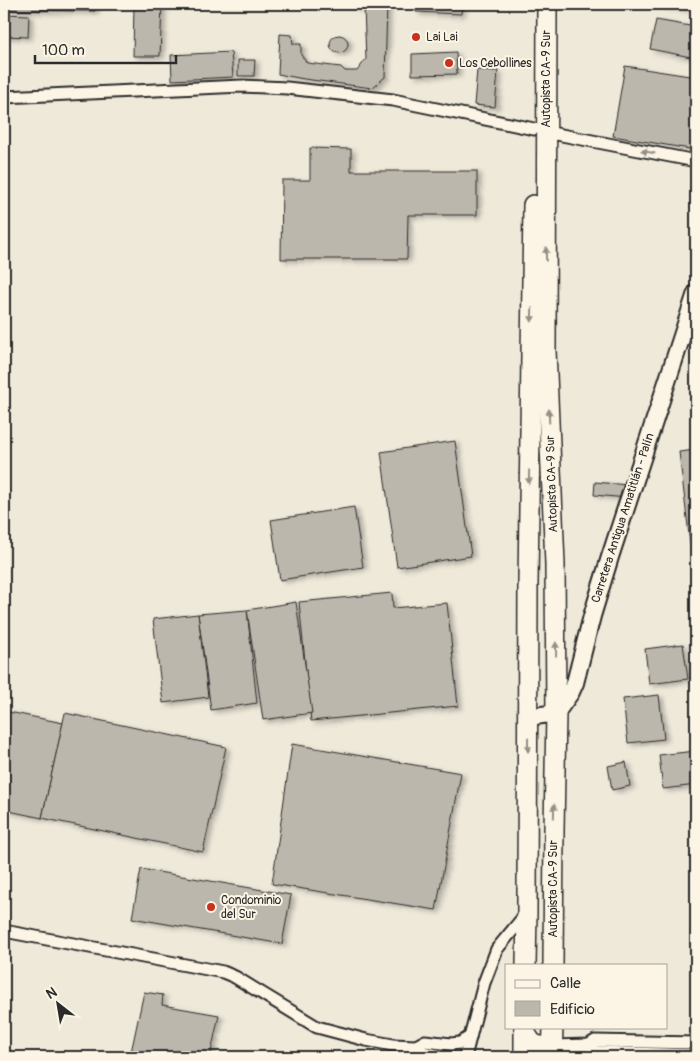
<svg xmlns="http://www.w3.org/2000/svg" width="700" height="1061" font-family="Pangolin,sans-serif">
<defs>
<filter id="shadow"><feDropShadow dx="4" dy="2.5" stdDeviation="2.5" flood-color="#0004"/></filter>
</defs>
<rect width="100%" height="100%" fill="#efe9da"/>
<filter id="ink" filterUnits="userSpaceOnUse"><feTurbulence type="fractalNoise" baseFrequency=".02" numOctaves="2"/><feDisplacementMap in="SourceGraphic" scale="10" xChannelSelector="R" yChannelSelector="G"/><feConvolveMatrix kernelMatrix="1 2 1 2 8 2 1 2 1" color-interpolation-filters="sRGB"/></filter>
<g filter="url(#ink)">
<!-- building -->
<g fill="#bcb7ac" stroke="#2b2b2b" filter="url(#shadow)">
<polygon points="8,4 95,4 95,11 8,10"/>
<polygon points="134,4 162,4 160,56 133,56"/>
<polygon points="354,4 387,4 385,77 372,88 304,79 278,74 280,34 292,35 293,44 301,44 301,55 307,63 341,67 345,71 357,71 366,59 364,8 354,8"/>
<polygon points="416,4 462,4 461,14 416,12"/>
<polygon points="651,4 696,4 696,10"/>
<polygon points="4,14 29,15 28,37 4,36"/>
<polygon points="656,20 696,27 696,58 650,49"/>
<circle cx="339" cy="44" r="9"/>
<polygon points="231,52 233,77 172,80 171,55"/>
<polygon points="456,52 457,74 412,75 412,54"/>
<polygon points="238,60 255,60 254,76 238,76"/>
<polygon points="625,66 696,77 696,150 613,136"/>
<polygon points="477,70 498,71 495,107 474,105"/>
<polygon points="310,148 351,149 351,171 477,171 477,215 408,215 407,259 281,259 282,180 310,180"/>
<polygon points="455,441 471,556 397,567 381,452"/>
<polygon points="696,450 696,593 679,452"/>
<polygon points="595,482 628,485 627,498 594,495"/>
<polygon points="354,507 363,567 280,580 271,520"/>
<polygon points="392,593 393,608 447,603 458,706 311,721 299,602"/>
<polygon points="296,602 312,713 263,720 247,610"/>
<polygon points="247,610 257,703 211,710 198,614"/>
<polygon points="198,614 208,697 163,703 153,619"/>
<polygon points="683,644 688,679 649,684 645,649"/>
<polygon points="659,695 664,739 628,743 623,699"/>
<polygon points="4,711 63,723 42,818 4,810"/>
<polygon points="65,713 226,747 203,852 42,818"/>
<polygon points="292,744 461,773 436,910 272,884"/>
<polygon points="696,751 696,785 663,789 659,755"/>
<polygon points="626,762 630,786 612,790 608,766"/>
<polygon points="141,869 291,895 282,944 132,918"/>
<polygon points="144,992 163,995 162,1005 219,1015 210,1057 130,1057"/>
</g>
<g fill="none" stroke-linecap="round" stroke-linejoin="round">
<!-- minor casing -->
<g stroke="#2b2b2b" stroke-width="15">
<g id="minor">
<polyline points="4,97 242,86 287,88 393,100 534,129"/>
<polyline points="546,132 696,161"/>
<polyline points="4,931 223,972 235,977 317,1027 366,1040 393,1045 416,1046 425,1041 451,1044 460,1043 470,1037"/>
<polyline points="589,1045 595,1052 696,1055"/>
<polyline points="416,1046 422,1052 446,1057"/>
<polyline points="553,1046 589,1045 595,1041 696,1043"/>
<polyline points="465,1057 484,983 497,949 526,914"/>
</g>
</g>
<!-- secondary casing -->
<g stroke="#2b2b2b" stroke-width="20">
<polyline id="secondary" points="528,717 556,713 571,692 575,683 592,616 610,557 696,293"/>
</g>
<!-- trunk casing -->
<g stroke="#2b2b2b" stroke-width="22">
<g id="trunk">
<polyline points="547,4 546,350 555,564 556,713 554,830 553,965"/>
<polyline points="526,965 527,912 528,584 533,205"/>
<path d="M 524,1028 C 531,1045 534,1047 553,1046"/>
<polyline points="524,1057 524,1028"/>
<polyline points="552,1057 553,1027"/>
</g>
</g>
<!-- minor -->
<use href="#minor" stroke="#fcf5e5" stroke-width="11"/>
<!-- secondary -->
<use href="#secondary" stroke="#fcf5e5" stroke-width="16"/>
<!-- trunk -->
<use href="#trunk" stroke="#fcf5e5" stroke-width="19"/>
</g>
<!-- one-way arrows -->
<defs><path id="oneway-solid" d="M-6-.8H1V-3.2L6.5 0L1 3.2V.8H-6Z" transform="scale(1.25)"/></defs>
<g fill="#949088">
<use href="#oneway-solid" transform="translate(648 152) rotate(-169)"/>
<use href="#oneway-solid" transform="translate(546 254) rotate(-90)"/>
<use href="#oneway-solid" transform="translate(532 315) rotate(91)"/>
<use href="#oneway-solid" transform="translate(549 416) rotate(-92)"/>
<use href="#oneway-solid" transform="translate(529 477) rotate(91)"/>
<use href="#oneway-solid" transform="translate(556 649) rotate(-91)"/>
<use href="#oneway-solid" transform="translate(528 745) rotate(90)"/>
<use href="#oneway-solid" transform="translate(554 811) rotate(-89)"/>
</g>
</g>
<!-- markers -->
<g fill="#c8321e" stroke="#fcf5e5" stroke-width="2">
<circle cx="416" cy="37" r="5"/>
<circle cx="449" cy="63" r="5"/>
<circle cx="211" cy="907" r="5"/>
</g>
<g text-anchor="middle" dominant-baseline="central" stroke-width="4" stroke-linejoin="round" paint-order="stroke">
<!-- poi labels -->
<g font-size="12" fill="#2b2b2b" stroke="#fcf5e5" text-anchor="start">
<text x="426" y="37">Lai Lai</text>
<text x="459" y="63">Los Cebollines</text>
<text x="221" y="900">Condominio<tspan x="221" dy="14">del Sur</tspan></text>
</g>
<!-- street labels -->
<g font-size="12" fill="#2b2b2b" stroke="#fcf5e5">
<text transform="translate(546 79) rotate(-90)">Autopista CA-9 Sur</text>
<text transform="translate(552 484) rotate(-92)">Autopista CA-9 Sur</text>
<text transform="translate(623 518) rotate(-72)">Carretera Antigua Amatitlán - Palín</text>
<text transform="translate(553 889) rotate(-90)">Autopista CA-9 Sur</text>
</g>
</g>
<!-- margin -->
<rect width="700" height="1061" fill="none" stroke="#fcf5e5" stroke-width="20"/>
<rect x="10" y="10" width="680" height="1041" fill="none" stroke="#2b2b2b" stroke-width="2" filter="url(#ink)"/>
<!-- legend -->
<rect x="505" y="964" width="162" height="65" fill="#fcf5e5" stroke="#a8a49b"/>
<rect x="515" y="980" width="25" height="8" fill="#fcf5e5" stroke="#a8a49b"/>
<text x="550" y="988" font-size="15" fill="#2b2b2b">Calle</text>
<rect x="515" y="1001" width="25" height="15" fill="#bcb7ac" stroke="#a8a49b"/>
<text x="550" y="1014" font-size="15" fill="#2b2b2b">Edificio</text>
<!-- north arrow -->
<g transform="translate(58 1004) rotate(329)" stroke="#fcf5e5" stroke-width="4" paint-order="stroke">
<path d="M0-4L9 19L0 12L-9 19Z" fill="#2b2b2b"/>
<text y="-8" font-size="14" font-weight="bold" text-anchor="middle" fill="#2b2b2b">N</text>
</g>
<!-- scale -->
<path d="M35 55v8h141v-8" fill="none" stroke="#2b2b2b" stroke-width="2.5"/>
<text x="42" y="55" font-size="15" fill="#2b2b2b" stroke="#fcf5e5" stroke-width="4" paint-order="stroke">100 m</text>
</svg>
